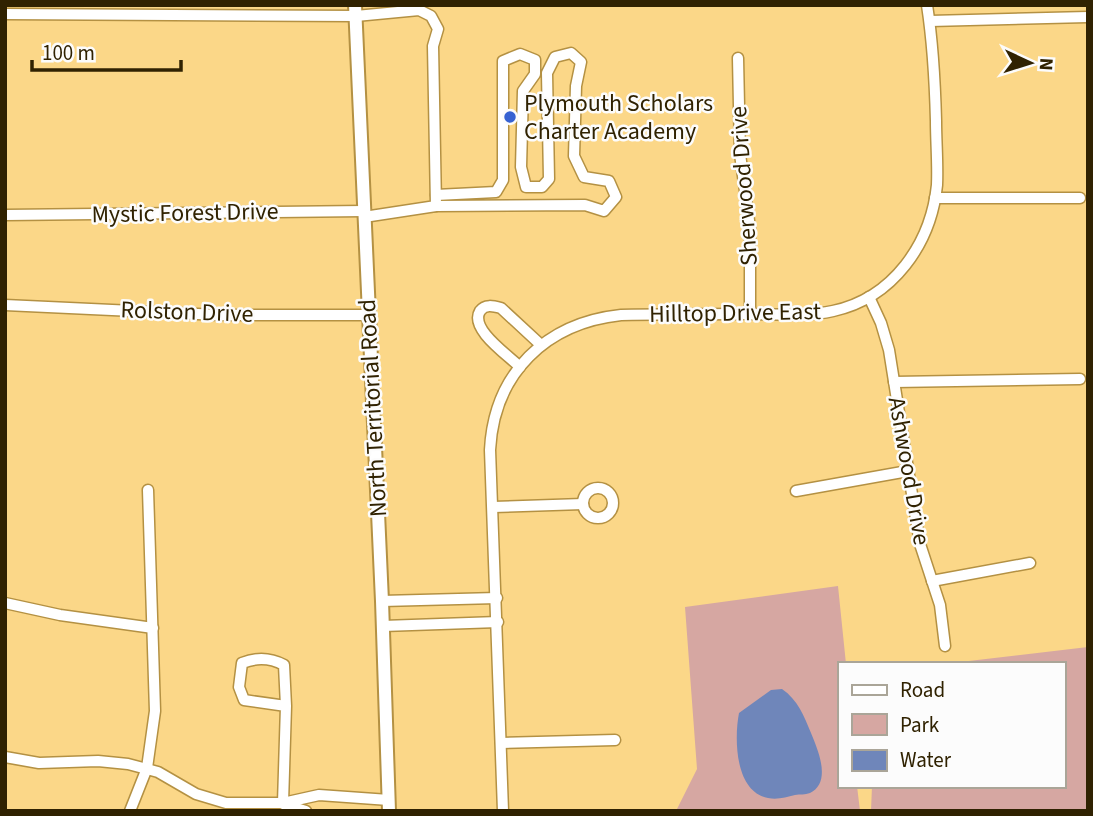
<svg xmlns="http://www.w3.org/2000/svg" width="1093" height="816" font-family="'Source Sans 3',sans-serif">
<rect width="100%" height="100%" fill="#fbd788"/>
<!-- green -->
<g fill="#d6a7a2">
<polygon points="838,586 846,664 839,664 839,786 857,786 860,811 676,811 697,769 685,607"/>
<polygon points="1088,647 1088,811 871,811 872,786 1063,786 1063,664 943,664"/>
</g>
<!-- water -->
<path fill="#6f86ba" d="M 782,689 C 798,700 804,716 811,733 C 818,750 832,782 810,793 C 805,795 800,794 795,795 C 786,797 778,800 768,798 C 735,792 734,739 739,713 L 771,690 Z"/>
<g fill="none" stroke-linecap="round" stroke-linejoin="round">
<!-- minor casing -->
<g stroke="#b49143" stroke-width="13">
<g id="minor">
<polyline points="5,14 356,16 419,10 431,16 438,29 433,46 436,206 364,217"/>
<polyline points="930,21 1088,17"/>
<polyline points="738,58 740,154 750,228 750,314"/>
<polyline points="436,195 496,192 503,180 503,61 520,54 535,60 535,74 523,91 521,167 526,187 542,187 549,179 547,73 555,57 571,53 581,62 576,86 574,156 584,177 609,181 616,197 604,211 585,205 436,206"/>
<polyline points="935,198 1080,198"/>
<polyline points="5,215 364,211"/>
<polyline points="869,297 881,323 889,350 920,544 940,605 945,646"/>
<polyline points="5,305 219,315 369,315"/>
<path d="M 520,367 C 508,355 469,329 480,311 C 485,304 493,306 501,308 L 541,345"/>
<polyline points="894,382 1080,379"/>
<circle cx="598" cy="503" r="15"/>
<polyline points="796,491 908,471"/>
<polyline points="493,507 583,504"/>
<polyline points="932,581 1030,563"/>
<polyline points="382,601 497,598"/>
<polyline points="5,603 60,615 153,628"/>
<polyline points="383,626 498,622"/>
<polyline points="501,743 615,740"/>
<polyline points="5,757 39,763 98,761 128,764 158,772 196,794 226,803 283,803 319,795 389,800"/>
<path d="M 283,803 L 286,706 L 284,665 C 271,658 257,657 242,663 L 239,687 L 244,700 L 286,706"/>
<polyline points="283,804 306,811"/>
<polyline points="130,811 147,768 155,711 148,490"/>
<path d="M 503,811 L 490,450 C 494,373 546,323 621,315 C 663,314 706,314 748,314 C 776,314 806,317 833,311 C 893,298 931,244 937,185 C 938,164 936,142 936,121 C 935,82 933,44 927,5"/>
</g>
</g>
<!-- major casing -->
<g stroke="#b49143" stroke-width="16">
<polyline id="major" points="355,5 382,601 389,811"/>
</g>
<!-- minor -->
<use href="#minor" stroke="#fff" stroke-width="10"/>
<!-- major -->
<use href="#major" stroke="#fff" stroke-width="12"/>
</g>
<!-- markers -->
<circle fill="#3762d2" stroke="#fcfcfc" stroke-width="2.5" cx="510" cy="117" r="7"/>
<g text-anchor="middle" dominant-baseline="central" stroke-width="5" stroke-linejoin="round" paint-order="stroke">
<!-- poi labels -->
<g font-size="24" fill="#302201" stroke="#fcfcfc" text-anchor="start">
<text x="524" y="103">Plymouth Scholars<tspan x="524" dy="28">Charter Academy</tspan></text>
</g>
<!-- street labels -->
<g font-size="24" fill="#302201" stroke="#fcfcfc">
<text transform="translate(744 186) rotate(-94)">Sherwood Drive</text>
<text transform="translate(185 213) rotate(-1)">Mystic Forest Drive</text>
<text transform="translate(187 312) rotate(2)">Rolston Drive</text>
<text transform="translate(735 313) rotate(-1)">Hilltop Drive East</text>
<text transform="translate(373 408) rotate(-93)">North Territorial Road</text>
<text transform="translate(909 471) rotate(80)">Ashwood Drive</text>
</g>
</g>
<!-- border -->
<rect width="1093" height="816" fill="none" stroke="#302201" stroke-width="14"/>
<!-- legend -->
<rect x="838" y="662" width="228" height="126" fill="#fcfcfc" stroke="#aaa598" stroke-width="2"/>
<rect x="852" y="685" width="35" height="10" fill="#ffffff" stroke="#aaa598" stroke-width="2"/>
<text x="900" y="697" font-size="21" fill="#302201">Road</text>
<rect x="852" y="714" width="35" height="21" fill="#d6a7a2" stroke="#aaa598" stroke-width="2"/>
<text x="900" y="732" font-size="21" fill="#302201">Park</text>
<rect x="852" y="750" width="35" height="21" fill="#6f86ba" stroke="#aaa598" stroke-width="2"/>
<text x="900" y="767" font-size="21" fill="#302201">Water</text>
<!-- north arrow -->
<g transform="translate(1030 63) rotate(94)" stroke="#fcfcfc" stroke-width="5" paint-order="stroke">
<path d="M0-5L12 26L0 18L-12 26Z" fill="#302201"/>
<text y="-10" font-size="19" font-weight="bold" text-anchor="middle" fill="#302201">N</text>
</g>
<!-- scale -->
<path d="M32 60v10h149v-10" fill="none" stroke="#302201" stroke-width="3.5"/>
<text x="42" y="60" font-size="21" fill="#302201" stroke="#fcfcfc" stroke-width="5" paint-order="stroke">100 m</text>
</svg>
